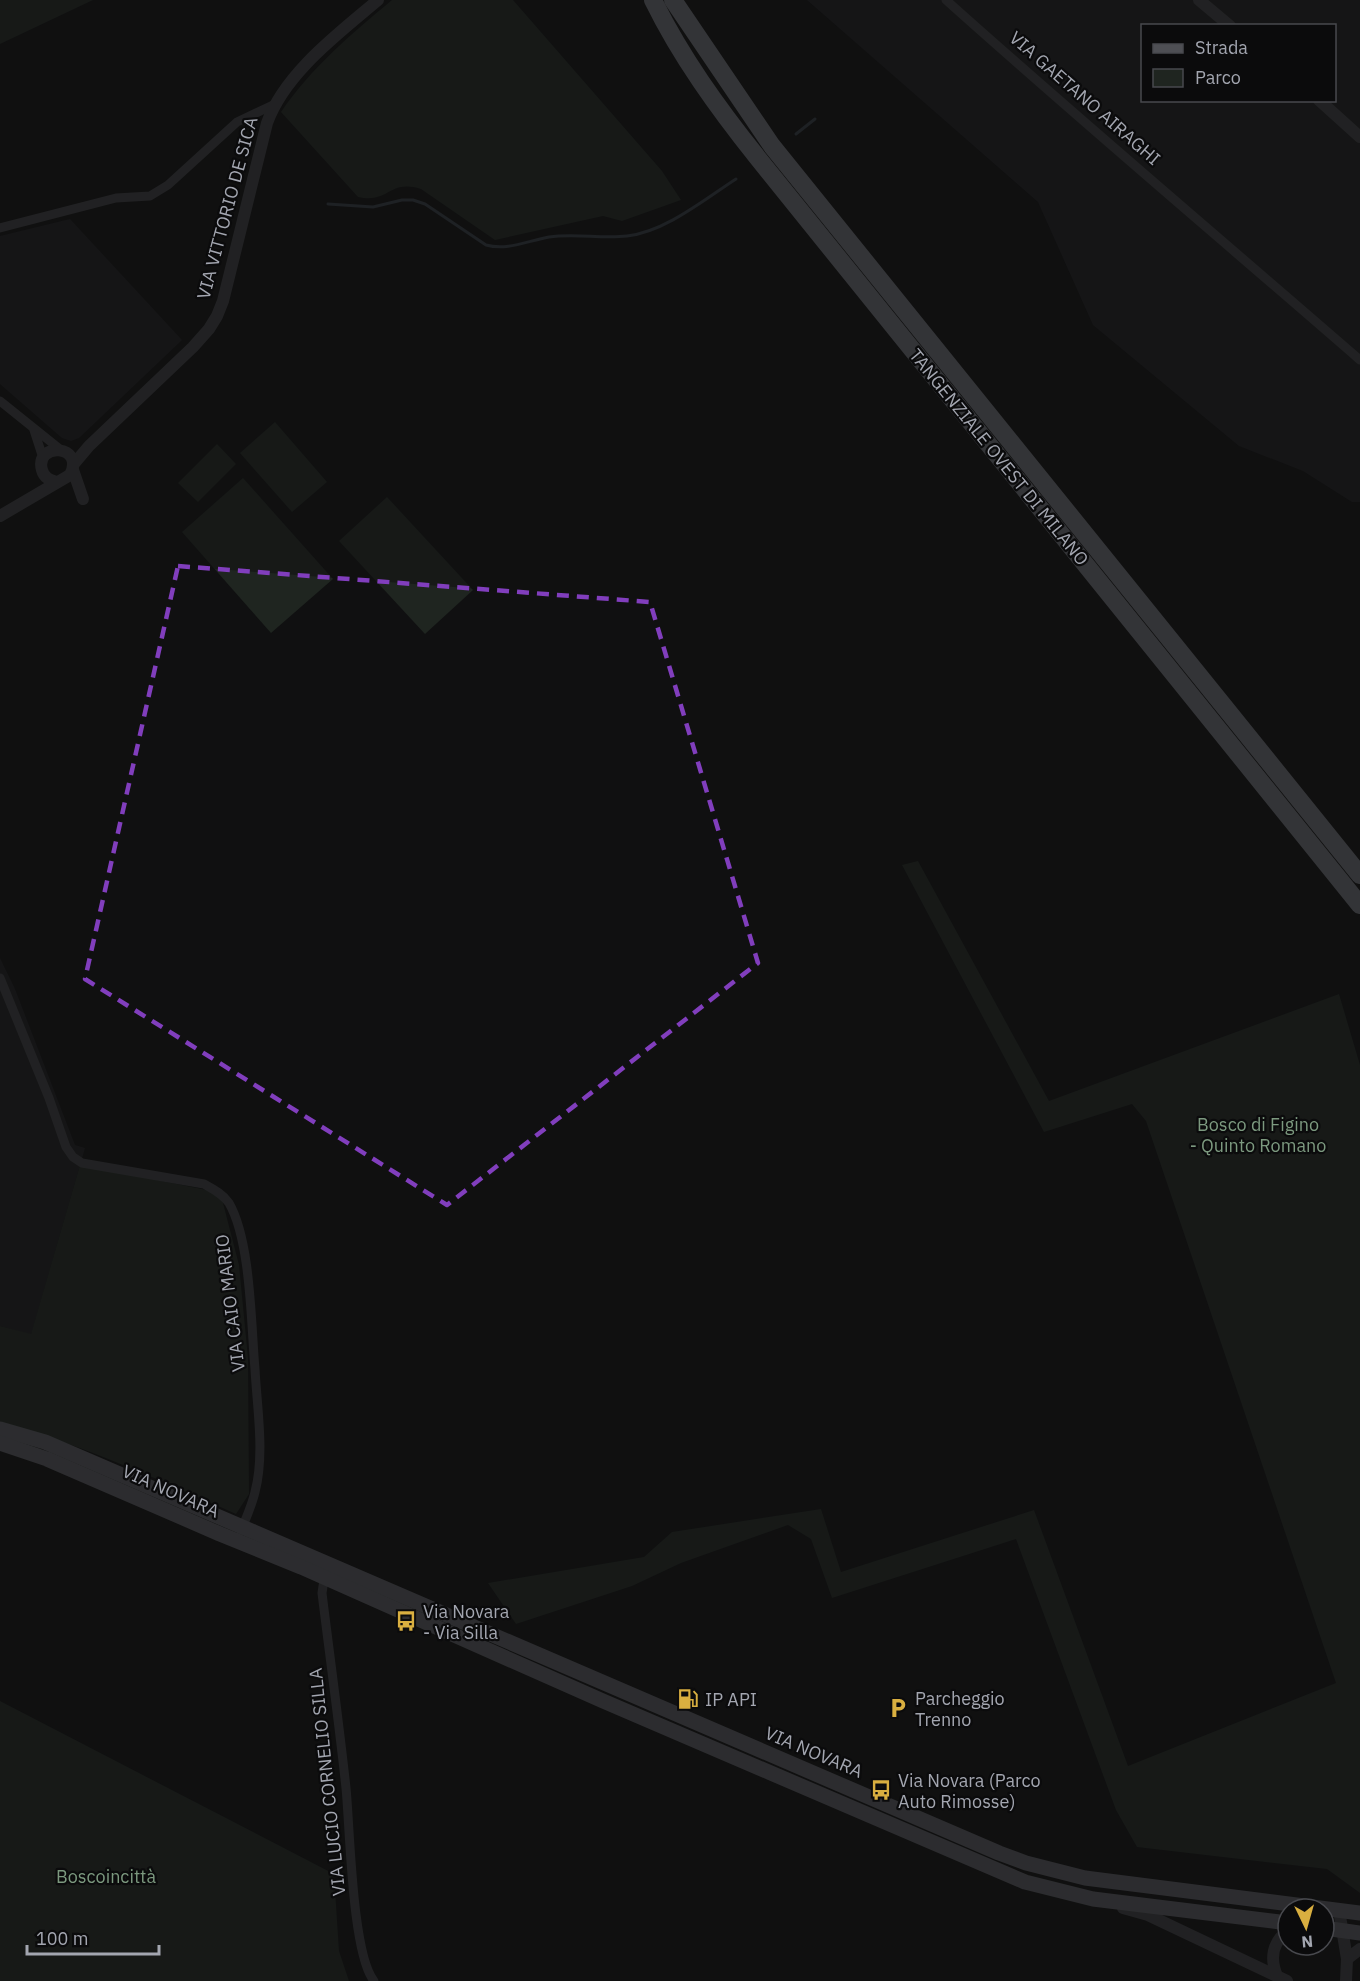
<svg xmlns="http://www.w3.org/2000/svg" width="1360" height="1981" font-family="'IBM Plex Sans',sans-serif">
<rect width="100%" height="100%" fill="#101011"/>
<!-- built -->
<g fill="#1c1c1e" fill-rule="evenodd">
<path d="M 807,0 L 1360,0 L 1360,502 L 1352,502 L 1303,471 L 1239,446 L 1093,325 L 1038,202 ZM 1142,26 L 1334,26 L 1334,100 L 1142,100 Z"/>
<polygon points="70,219 182,340 79,438 71,441 62,438 0,384 0,236"/>
<polygon points="0,958 15,989 75,1145 85,1148 31,1335 0,1326"/>
</g>
<!-- green -->
<g fill="#1f2520">
<polygon points="0,0 93,0 0,44"/>
<path d="M 392,0 L 513,0 L 662,171 L 681,200 L 622,221 L 603,216 L 495,240 L 421,189 C 388,179 390,204 358,197 L 281,112 C 311,68 351,34 392,0 Z"/>
<polygon points="275,422 327,482 292,512 240,453"/>
<polygon points="217,444 236,464 198,502 178,483"/>
<polygon points="243,478 333,579 271,633 182,532"/>
<polygon points="387,497 473,590 425,634 339,541"/>
<polygon points="918,861 1049,1101 1339,994 1360,1065 1360,1893 1327,1869 1137,1847 1116,1810 1016,1539 832,1598 811,1539 788,1525 681,1563 632,1586 516,1624 488,1583 644,1557 672,1532 821,1509 841,1572 1034,1510 1128,1766 1336,1683 1146,1121 1132,1104 1044,1132 902,865"/>
<path d="M 80,1165 L 207,1190 L 222,1199 L 239,1265 L 248,1358 L 249,1494 L 236,1514 C 159,1480 82,1444 0,1423 L 0,1326 L 31,1334 Z"/>
<polygon points="0,1701 334,1874 339,1951 349,1981 0,1981"/>
</g>
<g fill="none" stroke-linecap="round" stroke-linejoin="round">
<!-- stream -->
<g stroke="#2f353c" stroke-width="3">
<polyline points="796,134 815,119"/>
<path d="M 328,204 L 373,207 L 402,200 L 413,200 L 425,204 L 486,245 C 507,251 527,241 549,237 C 575,233 601,239 627,236 C 665,232 705,199 736,179"/>
</g>
<!-- minor -->
<g stroke="#36373a" stroke-width="9">
<path d="M 946,0 C 1082,122 1222,240 1360,360"/>
<polyline points="0,228 116,198 150,196 168,185 237,122 273,105"/>
<polyline points="0,401 61,450"/>
<polyline points="34,430 43,458"/>
<path d="M 0,978 L 49,1098 L 66,1147 L 73,1157 L 82,1163 L 204,1184 C 213,1189 223,1194 229,1203 C 251,1241 251,1325 255,1369 C 257,1408 265,1454 255,1492 C 252,1505 246,1518 241,1531"/>
<path d="M 325,1573 L 322,1593 C 330,1658 339,1723 346,1788 C 350,1828 352,1954 374,1981"/>
</g>
<!-- tertiary -->
<g stroke="#36373a" stroke-width="12">
<polyline points="1199,0 1230,26"/>
<polyline points="1319,100 1360,137"/>
<path d="M 73,465 L 89,446 L 193,347 L 209,329 L 217,316 L 223,301 L 267,123 C 285,73 338,34 378,0"/>
<polyline points="73,470 83,499"/>
<path d="M 0,516 L 70,475 C 86,444 34,442 42,470 C 44,478 50,480 57,482"/>
<polyline points="1123,1908 1148,1915 1287,1981"/>
<polyline points="1339,1910 1347,1959 1346,1981"/>
<polyline points="1347,1959 1360,1949"/>
<path d="M 1277,1976 C 1270,1959 1272,1942 1288,1931"/>
</g>
<!-- primary -->
<g stroke="#4e4f54" stroke-width="15">
<polyline points="0,1429 45,1442 999,1853 1026,1863 1085,1878 1360,1913"/>
<polyline points="0,1443 47,1459 220,1534 301,1567 603,1701 1025,1882 1093,1899 1288,1923"/>
<polyline points="1324,1928 1360,1933"/>
</g>
<!-- motorway -->
<g stroke="#5e6066" stroke-width="18">
<path d="M 653,0 C 681,57 718,108 757,157 L 1360,905"/>
<polyline points="673,0 772,146 1360,875"/>
</g>
</g>
<!-- marked area -->
<path d="M0 0H1360V1981H0ZM 178,566 L 650,602 L 758,963 L 447,1205 L 85,979 Z" fill="#101011" fill-opacity=".55" fill-rule="evenodd"/>
<path fill="none" stroke="#813ebd" stroke-width="4.5" stroke-dasharray="12 8" stroke-linejoin="round" d="M 178,566 L 650,602 L 758,963 L 447,1205 L 85,979 Z"/>
<!-- icons -->
<defs>
<g id="bus-bare" transform="scale(1.62)"><path d="M-5-6H5V4H4V6H2V4H-2V6H-4V4H-5ZM-3.5-4V0h7V-4ZM-3.5 1.2v1.5H-2V1.2ZM2 1.2v1.5H3.5V1.2Z" fill="#d9af40" stroke="#0b0b0c" stroke-width="2.5" paint-order="stroke"/></g>
<g id="fuel-bare" transform="scale(1.62)"><path d="M-5.5-6h7V0h2V4h1.3V-2.5L3-4.5l.8-.8L6-3V5H2.5V1h-1V6h-7ZM-4.2-4.7v3.2H.2V-4.7Z" fill="#d9af40" stroke="#0b0b0c" stroke-width="2.5" paint-order="stroke"/></g>
<g id="parking-bare" transform="scale(1.62)"><path d="M-3.5-5.5H1a3.5 3.5 0 0 1 0 7H-1V5.5H-3.5ZM-1-3.4V-.6H.8a1.4 1.4 0 0 0 0-2.8Z" fill="#d9af40" stroke="#0b0b0c" stroke-width="2.5" paint-order="stroke"/></g>
</defs>
<g fill-rule="evenodd">
<use href="#bus-bare" x="406" y="1621"/>
<use href="#fuel-bare" x="688" y="1699"/>
<use href="#parking-bare" x="898" y="1708"/>
<use href="#bus-bare" x="881" y="1790"/>
</g>
<g text-anchor="middle" dominant-baseline="central" stroke-width="4.5" stroke-linejoin="round" paint-order="stroke">
<!-- street labels -->
<g font-size="18" fill="#a3a6b0" stroke="#0b0b0c">
<text transform="translate(1085 98) rotate(41)">VIA GAETANO AIRAGHI</text>
<text transform="translate(227 208) rotate(-75)">VIA VITTORIO DE SICA</text>
<text transform="translate(999 457) rotate(51)">TANGENZIALE OVEST DI MILANO</text>
<text transform="translate(230 1303) rotate(-97)">VIA CAIO MARIO</text>
<text transform="translate(171 1491) rotate(24)">VIA NOVARA</text>
<text transform="translate(814 1752) rotate(23)">VIA NOVARA</text>
<text transform="translate(327 1782) rotate(-96)">VIA LUCIO CORNELIO SILLA</text>
</g>
<!-- park labels -->
<g font-size="18" fill="#7c997f" stroke="#0b0b0c">
<text x="1258" y="1124">Bosco di Figino<tspan x="1258" dy="21">- Quinto Romano</tspan></text>
<text x="106" y="1876">Boscoincittà</text>
</g>
<!-- poi labels -->
<g font-size="18" fill="#a3a6b0" stroke="#0b0b0c" text-anchor="start">
<text x="423" y="1611">Via Novara<tspan x="423" dy="21">- Via Silla</tspan></text>
<text x="915" y="1698">Parcheggio<tspan x="915" dy="21">Trenno</tspan></text>
<text x="705" y="1699">IP API</text>
<text x="898" y="1780">Via Novara (Parco<tspan x="898" dy="21">Auto Rimosse)</tspan></text>
</g>
</g>
<!-- legend -->
<rect x="1141" y="24" width="195" height="78" fill="#0b0b0c" stroke="#48494e" stroke-width="1.5"/>
<rect x="1153" y="44" width="30" height="9" fill="#4e4f54" stroke="#48494e" stroke-width="1.5"/>
<text x="1195" y="54" font-size="18" fill="#a3a6b0">Strada</text>
<rect x="1153" y="69" width="30" height="18" fill="#1f2520" stroke="#48494e" stroke-width="1.5"/>
<text x="1195" y="84" font-size="18" fill="#a3a6b0">Parco</text>
<!-- north arrow -->
<g transform="translate(1306 1927) rotate(175)"><circle r="28" fill="#0b0b0c" stroke="#48494e" stroke-width="1.5"/>
<path d="M0-4.5L10 22L0 15L-10 22Z" fill="#d9af40"/>
<text y="-9" font-size="16" font-weight="bold" text-anchor="middle" fill="#a3a6b0">N</text>
</g>
<!-- scale -->
<path d="M27 1945v9h132v-9" fill="none" stroke="#a3a6b0" stroke-width="3"/>
<text x="36" y="1945" font-size="18" fill="#a3a6b0" stroke="#0b0b0c" stroke-width="4.5" paint-order="stroke">100 m</text>
</svg>
